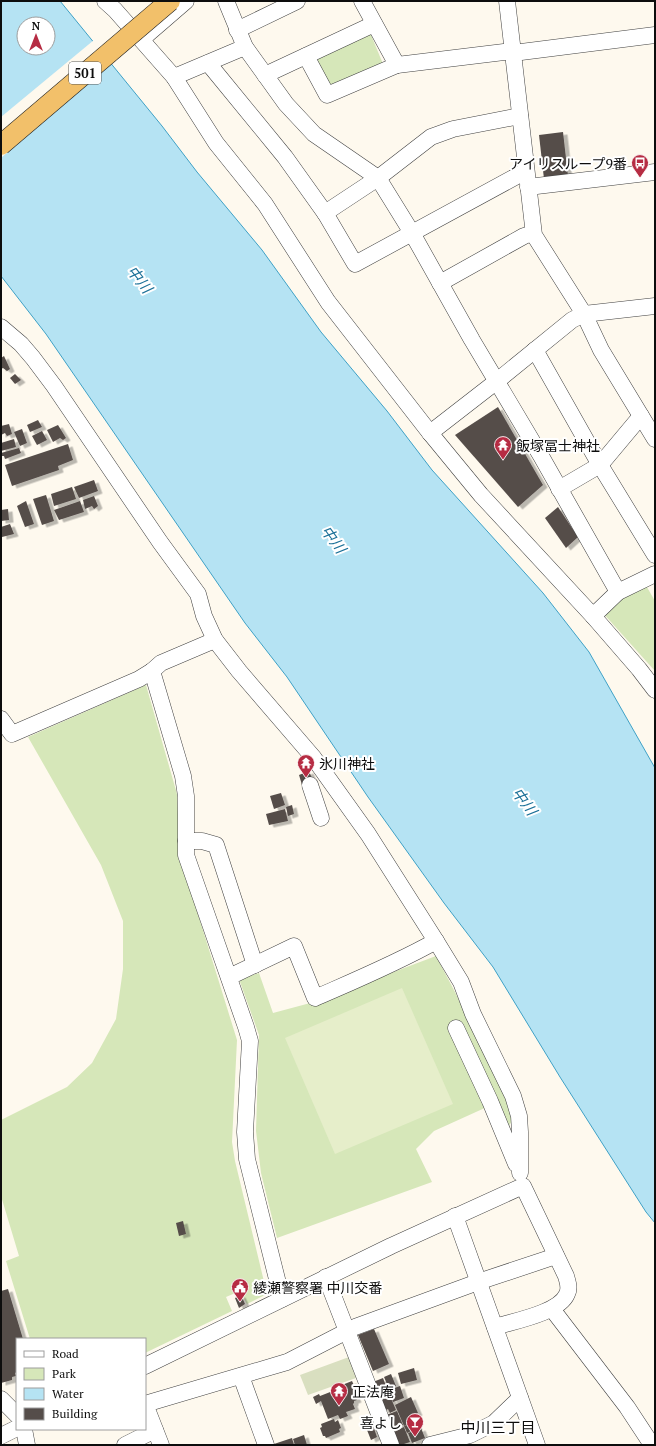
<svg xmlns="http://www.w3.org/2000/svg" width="656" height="1446" font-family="'PT Serif','Noto Sans JP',serif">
<defs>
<filter id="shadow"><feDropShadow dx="4.5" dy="2.5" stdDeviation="0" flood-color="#0004"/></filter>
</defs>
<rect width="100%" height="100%" fill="#fef9ee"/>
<!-- green -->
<g fill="#d6e7b9">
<polygon points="369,30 383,64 329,87 312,57"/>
<polygon points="644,582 655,601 655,671 602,612"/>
<polygon points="146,685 177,794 180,856 237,1040 232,1142 235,1161 267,1294 247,1304 240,1291 226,1297 232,1311 145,1353 145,1339 30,1339 6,1261 19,1256 1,1196 1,1120 67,1087 92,1063 116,1019 123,969 123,921 101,865 28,737"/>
<polygon points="436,956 455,992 505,1097 513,1119 509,1126 498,1102 434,1131 416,1149 432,1182 277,1238 261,1173 256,1131 259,1035 239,979 259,973 273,1013 314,1002"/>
</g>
<!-- cemetery -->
<polygon fill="#d9dfc0" points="349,1357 356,1378 308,1395 300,1375"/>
<!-- pitch -->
<polygon fill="#e6eeca" points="402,988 453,1104 335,1154 285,1038"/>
<!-- water -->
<path fill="#b5e3f3" stroke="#3fa1c6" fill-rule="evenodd" d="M 1,1 L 60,1 L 162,126 L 197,172 L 262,250 L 321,332 L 387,411 L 432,470 L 543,593 L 589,652 L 655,768 L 655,1223 L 646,1212 L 560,1077 L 493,967 L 444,903 L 368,797 L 287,677 L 245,623 L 46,334 L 1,276 ZM 24,24 L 48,24 L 48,48 L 24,48 Z"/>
<!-- pier -->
<polygon fill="#fef9ee" points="94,40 112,61 1,158 1,117"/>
<!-- building -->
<g fill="#554d4a" filter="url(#shadow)">
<polygon points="563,132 568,176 544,179 539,135"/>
<polygon points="4,356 10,369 7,371 3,368 1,369 1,358"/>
<polygon points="15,374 21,380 15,384 10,378"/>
<polygon points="498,407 543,485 518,507 455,435"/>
<polygon points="38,420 42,427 30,432 27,425"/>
<polygon points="9,424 12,434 7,436 5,433 1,435 1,426"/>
<polygon points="58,425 66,438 63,440 60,438 53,442 47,430"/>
<polygon points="22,429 27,443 20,446 14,432"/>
<polygon points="42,431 47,440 37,445 32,436"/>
<polygon points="14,439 16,447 1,451 1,443"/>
<polygon points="68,444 73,460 58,466 59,470 12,486 5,465"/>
<polygon points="19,448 21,453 5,459 4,456 1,456 1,453"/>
<polygon points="94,480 98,491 79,498 74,487"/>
<polygon points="72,487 76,499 54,506 51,494"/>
<polygon points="46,495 54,521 42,525 33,499"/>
<polygon points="94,496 98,506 94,509 92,506 85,509 83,500"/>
<polygon points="26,501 34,524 25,527 17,506"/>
<polygon points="80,501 84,512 59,520 54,510"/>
<polygon points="558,507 578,537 566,548 545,518"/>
<polygon points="8,509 9,520 1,521 1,510"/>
<polygon points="10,524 14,534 2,537 1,527"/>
<polygon points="309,771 313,781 302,785 299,775"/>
<polygon points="281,793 285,805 274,809 270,796"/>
<polygon points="292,805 294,814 288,816 286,807"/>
<polygon points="285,809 288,821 269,825 266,814"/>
<polygon points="183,1221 186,1234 179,1236 176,1223"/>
<polygon points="8,1289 23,1339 17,1339 17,1372 15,1373 16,1376 12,1377 12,1380 1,1383 1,1291"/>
<polygon points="241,1295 245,1304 239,1308 235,1298"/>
<polygon points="374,1329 389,1364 373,1371 358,1335"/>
<polygon points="414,1368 417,1380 401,1384 398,1373"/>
<polygon points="391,1374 396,1386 389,1389 384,1377"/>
<polygon points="383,1378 389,1394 379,1398 373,1382"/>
<polygon points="352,1381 357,1392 354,1393 357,1400 354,1401 354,1403 353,1404 355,1409 346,1412 348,1416 340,1419 338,1415 328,1419 321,1401 316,1404 313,1397 319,1394 320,1396 343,1387 342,1385"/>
<polygon points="400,1386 404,1398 393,1402 389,1390"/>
<polygon points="390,1396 396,1410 390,1413 388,1409 384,1411 379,1401"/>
<polygon points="411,1397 418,1413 410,1416 413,1422 404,1426 395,1405"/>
<polygon points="397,1411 403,1425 392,1430 386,1415"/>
<polygon points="370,1417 377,1437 371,1440 363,1420"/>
<polygon points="334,1419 335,1422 338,1420 341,1428 339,1429 340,1432 326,1438 325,1436 323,1436 320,1428 322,1427 321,1424"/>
<polygon points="416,1422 418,1428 407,1433 404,1426"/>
<polygon points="404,1427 410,1442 401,1445 397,1443 392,1433"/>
<polygon points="421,1428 425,1438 412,1443 408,1433"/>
<polygon points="304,1435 307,1445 295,1445 293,1439"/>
<polygon points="292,1438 294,1445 271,1445"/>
</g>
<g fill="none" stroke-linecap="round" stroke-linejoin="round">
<!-- minor casing -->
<g stroke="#404040" stroke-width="17">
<g id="minor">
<polyline points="105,1 115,10 174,77 216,143 265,204 328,302 430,433 481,495 593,616 639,669 655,690"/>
<polyline points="226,1 245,47 286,104 314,134 378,178 412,233 472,340 541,456 618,592"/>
<polyline points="362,1 397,65 504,52 521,52 655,35"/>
<polyline points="507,1 534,235 584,314 601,350 655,439"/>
<polyline points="237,30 297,1"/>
<polyline points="142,39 186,1"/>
<polyline points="306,56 327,95 397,65"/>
<polyline points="208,63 285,157 325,213 355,264 526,171"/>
<polyline points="265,75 374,24"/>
<polyline points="174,77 245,47"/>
<polyline points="528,187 655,172"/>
<polyline points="325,213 378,178 431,137 453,129 520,116"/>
<polyline points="440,283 524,236 533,233"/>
<polyline points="1,327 21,344 33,358 54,386 160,542 198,594 204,616 215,640 239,671 313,757 368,834 436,941 461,982 473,1014 513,1096 519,1116 520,1132 520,1173"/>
<polyline points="535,350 600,465 655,555"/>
<polyline points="430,433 497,381 572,320 584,314 655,306"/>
<polyline points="559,489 600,465 641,416"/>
<polyline points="593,616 618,592 655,574"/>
<polyline points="152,671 183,776 186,796 186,855 246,1027 250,1041 245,1132 247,1159 282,1299"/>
<polyline points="1,719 12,734 139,679 152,671 161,663 215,640"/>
<polyline points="310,785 321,818"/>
<polyline points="186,841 202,841 216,845 255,965"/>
<path d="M 229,977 L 294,946 L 315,998 C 356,980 397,963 436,941"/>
<polyline points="456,1028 490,1101 516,1164"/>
<polyline points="455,1216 537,1445"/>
<polyline points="326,1277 391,1445"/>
<polyline points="552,1309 627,1407 652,1445"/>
<path d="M 145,1366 L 391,1246 L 523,1186 L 566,1276 C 568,1283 570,1288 567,1294 C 559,1313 514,1321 495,1327"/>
<polyline points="241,1376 266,1445"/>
<polyline points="1,1399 17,1415"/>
<polyline points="145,1404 287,1362 355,1327 478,1282 556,1256"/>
<polyline points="145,1404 161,1445"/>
<polyline points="24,1429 27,1445"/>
<polyline points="1,1436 17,1428"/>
<polyline points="125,1445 155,1430"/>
<polyline points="430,1445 470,1435 494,1423 520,1398"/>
</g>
</g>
<!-- minor -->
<use href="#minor" stroke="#fff" stroke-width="16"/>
<!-- major-bridge casing -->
<g stroke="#1e1e1e" stroke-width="21" stroke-linecap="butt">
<polyline id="major-bridge" points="1,145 170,1"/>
</g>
<!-- major-bridge -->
<use href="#major-bridge" stroke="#f2c06a" stroke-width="20"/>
</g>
<!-- icons -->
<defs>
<g id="bus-pin" transform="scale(0.9)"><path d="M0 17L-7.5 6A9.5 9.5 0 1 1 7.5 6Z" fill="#b62c43" stroke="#fff"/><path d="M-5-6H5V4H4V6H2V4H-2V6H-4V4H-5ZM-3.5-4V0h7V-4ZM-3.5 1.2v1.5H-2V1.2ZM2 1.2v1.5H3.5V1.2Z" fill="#fff"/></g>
<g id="temple-pin" transform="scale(0.9)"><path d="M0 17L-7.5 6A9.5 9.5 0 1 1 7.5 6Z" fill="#b62c43" stroke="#fff"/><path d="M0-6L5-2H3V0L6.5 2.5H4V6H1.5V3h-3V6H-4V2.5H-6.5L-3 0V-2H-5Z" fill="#fff"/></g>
<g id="civic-pin" transform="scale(0.9)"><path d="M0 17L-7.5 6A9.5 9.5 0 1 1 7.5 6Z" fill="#b62c43" stroke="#fff"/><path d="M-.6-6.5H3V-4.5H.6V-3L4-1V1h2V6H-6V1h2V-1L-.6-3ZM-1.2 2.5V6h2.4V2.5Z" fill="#fff"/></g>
<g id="bar-pin" transform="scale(0.9)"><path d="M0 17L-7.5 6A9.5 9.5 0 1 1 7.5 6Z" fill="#b62c43" stroke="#fff"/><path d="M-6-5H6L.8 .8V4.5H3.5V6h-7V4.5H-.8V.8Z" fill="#fff"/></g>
</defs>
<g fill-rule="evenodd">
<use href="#bus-pin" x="640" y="163"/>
<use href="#temple-pin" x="503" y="445"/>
<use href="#temple-pin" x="306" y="763"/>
<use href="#civic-pin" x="240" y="1287"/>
<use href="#temple-pin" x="339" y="1391"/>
<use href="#bar-pin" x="415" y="1422"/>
</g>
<g text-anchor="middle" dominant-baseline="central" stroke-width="4" stroke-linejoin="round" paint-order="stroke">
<!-- shield labels -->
<rect fill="#fff" stroke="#565656" stroke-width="1" x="69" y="62" width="32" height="22" rx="3"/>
<g font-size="13" font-weight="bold" fill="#0d0d0d">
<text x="85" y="73">501</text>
</g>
<!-- poi labels -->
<g font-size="14" fill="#0d0d0d" stroke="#fff" text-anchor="start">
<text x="627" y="163" text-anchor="end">アイリスループ9番</text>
<text x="516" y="445">飯塚冨士神社</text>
<text x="319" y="763">氷川神社</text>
<text x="253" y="1287">綾瀬警察署 中川交番</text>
<text x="352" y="1391">正法庵</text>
<text x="402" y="1422" text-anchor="end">喜よし</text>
</g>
<!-- water labels -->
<g font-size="15" font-style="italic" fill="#1c7198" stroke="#fff">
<text transform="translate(140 279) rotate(51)">中川</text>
<text transform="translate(334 539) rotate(54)">中川</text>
<text transform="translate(525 801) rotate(54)">中川</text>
</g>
<!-- neighbourhood labels -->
<g font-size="15" fill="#0d0d0d" stroke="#fff">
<text x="498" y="1427">中川三丁目</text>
</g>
</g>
<!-- border -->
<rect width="656" height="1446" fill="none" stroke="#0d0d0d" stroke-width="4"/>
<!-- legend -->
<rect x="16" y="1338" width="130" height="92" fill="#ffffff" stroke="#9e9e9e"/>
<rect x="24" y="1351" width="20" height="6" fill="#ffffff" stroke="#9e9e9e"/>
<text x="52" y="1358" font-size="12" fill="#0d0d0d">Road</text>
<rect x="24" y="1368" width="20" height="12" fill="#d6e7b9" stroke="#9e9e9e"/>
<text x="52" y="1378" font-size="12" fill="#0d0d0d">Park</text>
<rect x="24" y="1388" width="20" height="12" fill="#b5e3f3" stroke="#9e9e9e"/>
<text x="52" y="1398" font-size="12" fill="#0d0d0d">Water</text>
<rect x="24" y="1408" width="20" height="12" fill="#554d4a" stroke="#9e9e9e"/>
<text x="52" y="1418" font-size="12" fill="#0d0d0d">Building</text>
<!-- north arrow -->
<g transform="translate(36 36)"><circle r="19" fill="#ffffff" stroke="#9e9e9e"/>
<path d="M0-3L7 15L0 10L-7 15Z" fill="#b62c43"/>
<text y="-6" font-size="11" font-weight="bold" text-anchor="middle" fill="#0d0d0d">N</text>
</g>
</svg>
